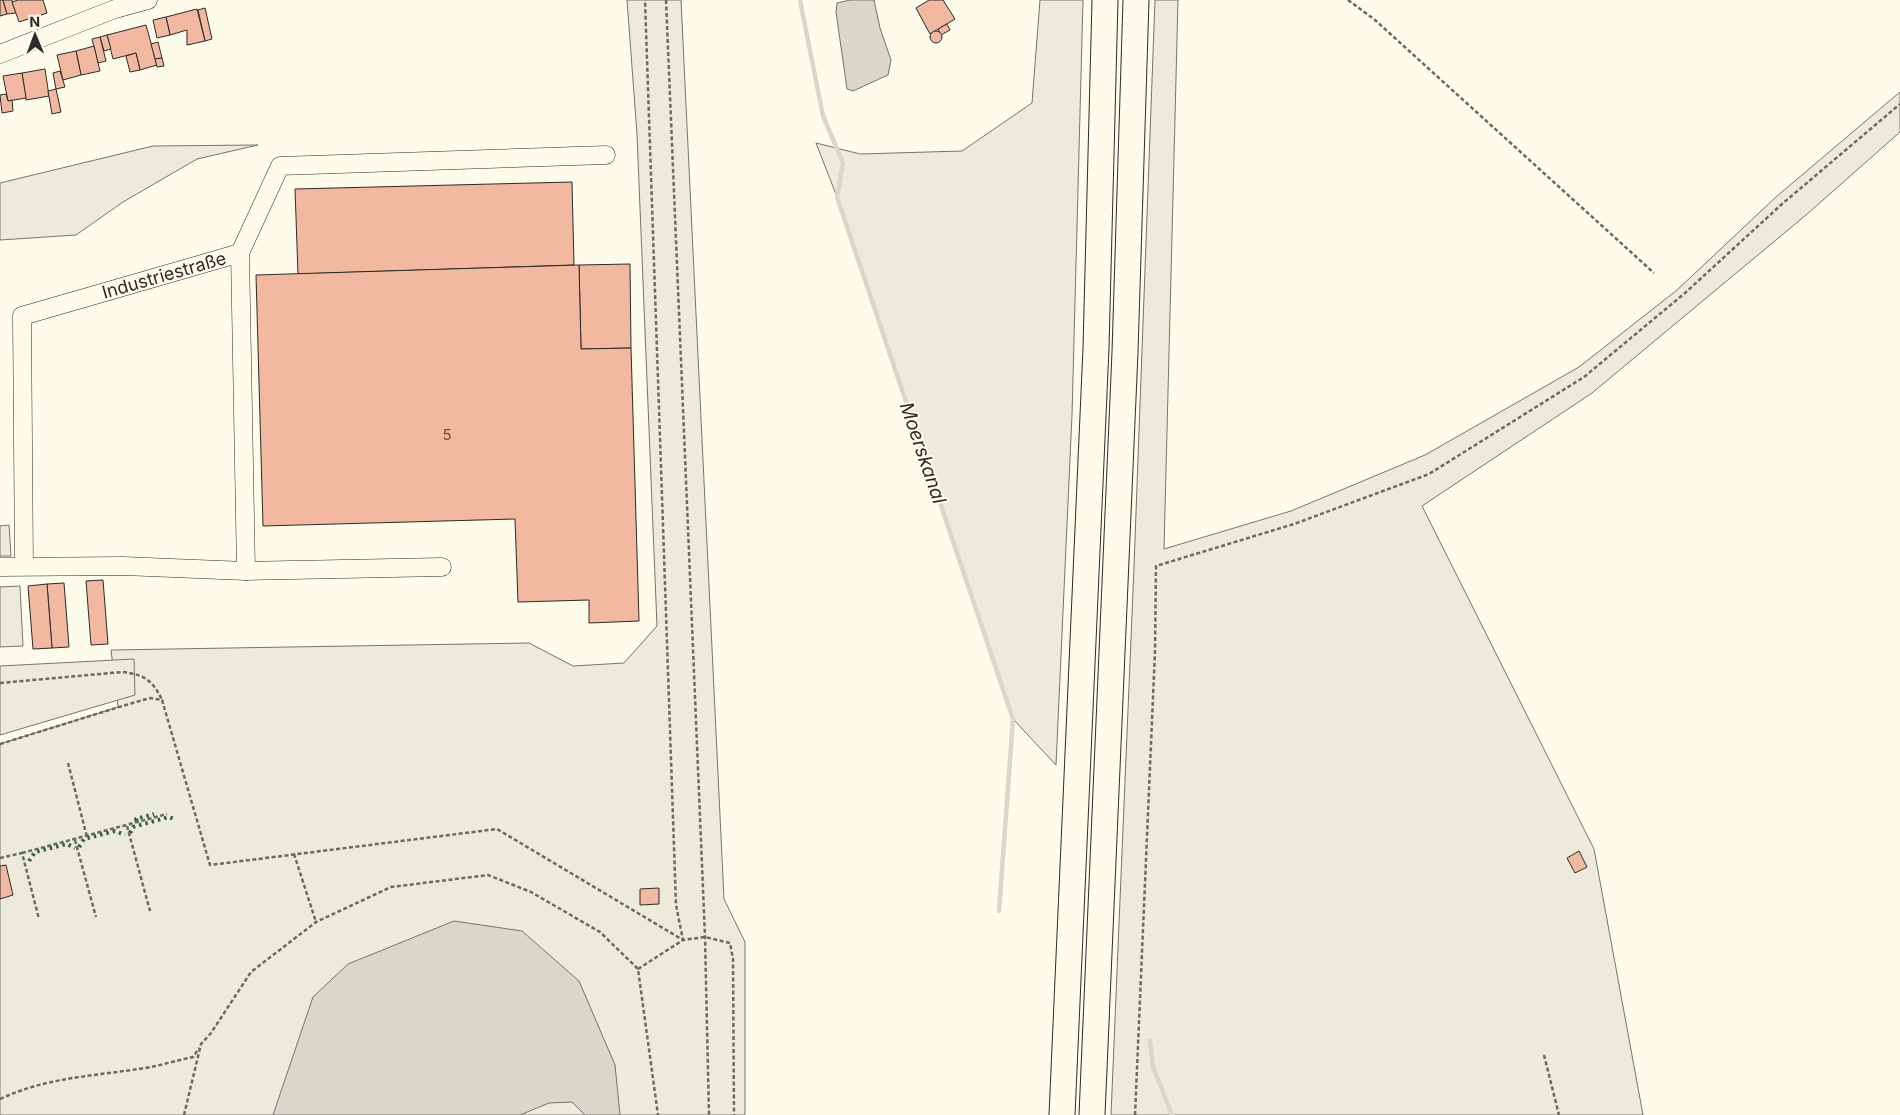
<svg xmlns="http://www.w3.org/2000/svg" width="1900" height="1115" font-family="Inter,sans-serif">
<rect width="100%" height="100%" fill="#fdfbea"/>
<!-- green -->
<g fill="#ecebdb" stroke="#74746e">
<polygon points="627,0 681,0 724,899 745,942 745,1115 0,1115 0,744 118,707 111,650 529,643 573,666 624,663 657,626 637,134"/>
<polygon points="1040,0 1083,0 1072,415 1056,765 1013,719 837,197 816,143 860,154 962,151 1032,103"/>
<polygon points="1155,0 1178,0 1164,549 1291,511 1425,455 1579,367 1677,290 1776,197 1900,92 1900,132 1806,215 1592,393 1422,506 1594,849 1643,1115 1111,1115 1134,567"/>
<polygon points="258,145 197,159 123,202 76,235 0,240 0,183 153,146"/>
</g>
<!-- parking -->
<g fill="#eceadb" stroke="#74746e">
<polygon points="9,525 11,556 0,556 0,526"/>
<polygon points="20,586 23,646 0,647 0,587"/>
<polygon points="134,659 135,695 0,735 0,666"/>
</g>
<!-- water -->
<g fill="#d8d7c9" stroke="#74746e">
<polygon points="850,0 874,0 880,28 891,60 888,75 853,91 847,89 836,12 837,3"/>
<polygon points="454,921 522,931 579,981 615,1065 620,1115 585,1115 572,1102 549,1103 520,1115 273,1115 313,997 348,964"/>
</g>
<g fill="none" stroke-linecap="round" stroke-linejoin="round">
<!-- stream -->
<g stroke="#d8d7c9" stroke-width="4.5">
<polyline points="800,0 823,116 843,163 837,197 1013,719 999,911"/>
<polyline points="1150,1041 1153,1067 1172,1115"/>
</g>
</g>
<!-- building -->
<g fill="#f2b8a0" stroke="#2b2b2b">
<polygon points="0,0 3,0 7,14 0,16"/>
<polygon points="3,0 12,0 16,13 7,14"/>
<polygon points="18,0 43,0 47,13 19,22 12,2"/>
<polygon points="929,0 943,0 955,19 930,34 916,8"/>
<polygon points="205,8 212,39 205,41 198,10"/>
<polygon points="197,9 205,41 187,45 187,30 170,35 166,17"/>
<polygon points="166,17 170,35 157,38 153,20"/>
<polygon points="947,24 950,30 941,35 938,29"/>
<polygon points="146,25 157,65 140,70 136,53 113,59 107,35"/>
<circle cx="936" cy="37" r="6"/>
<polygon points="107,35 111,49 104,51 100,37"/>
<polygon points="100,37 106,61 98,63 92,39"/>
<polygon points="158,42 162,58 155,59 151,44"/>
<polygon points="94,46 100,71 81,75 76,51"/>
<polygon points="76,51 81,75 63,80 57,55"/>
<polygon points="136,53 140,70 130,72 126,56"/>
<polygon points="162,58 164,66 157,67 155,59"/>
<polygon points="45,69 49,96 26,100 22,73"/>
<polygon points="60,71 65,87 56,89 53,73"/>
<polygon points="22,73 26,98 8,101 3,76"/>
<polygon points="56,89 61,112 52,114 48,91"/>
<polygon points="6,94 8,101 12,100 13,111 2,113 0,95"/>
<polygon points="572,182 574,265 298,274 295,189"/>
<polygon points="630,264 631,348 581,349 579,265"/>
<polygon points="579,265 581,349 631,348 639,621 589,623 589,600 518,602 515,519 263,526 256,275"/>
<polygon points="103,580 108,644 91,645 86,581"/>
<polygon points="64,583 69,647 52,648 47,584"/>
<polygon points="47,584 52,648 33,649 28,586"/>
<polygon points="1579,851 1587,867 1575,873 1567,858"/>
<polygon points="6,865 13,895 0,899 0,866"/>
<polygon points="659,888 659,904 640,905 640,889"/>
</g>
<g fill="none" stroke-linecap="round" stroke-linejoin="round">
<!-- minor casing -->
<g stroke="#2b2b2b" stroke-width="19">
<g id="minor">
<polyline points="0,54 115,9 148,0"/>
<polyline points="240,253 280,166 606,155"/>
<polyline points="0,567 123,566 246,571 240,253 22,316 24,565"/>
<polyline points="246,571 442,567"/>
</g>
</g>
<!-- highway casing -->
<g stroke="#2b2b2b" stroke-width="27">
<g id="highway">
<polyline points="1062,1115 1096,348 1105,0"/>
<polyline points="1092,1115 1125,352 1136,0"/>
</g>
</g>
<!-- path -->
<g stroke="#6a6964" stroke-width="2.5" stroke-dasharray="4 2.5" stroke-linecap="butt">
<polyline points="666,0 705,937 709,1115"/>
<polyline points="1348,0 1375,20 1654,273"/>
<path d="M 0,683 L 122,672 C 143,674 153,680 162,700"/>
<polyline points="0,744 119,707 150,698 162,700 210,865 497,829 683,940 705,937 730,943 733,959 734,1115"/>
<polyline points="68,763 87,837"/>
<polyline points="127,826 150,911"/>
<polyline points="75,840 96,917"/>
<polyline points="22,853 167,814"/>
<polyline points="294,854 316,922"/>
<polyline points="0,858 22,853 39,919"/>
<polyline points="638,969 683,940 676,905 645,0"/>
<polyline points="1544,1055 1559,1115"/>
<path d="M 0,1099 C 49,1076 99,1076 151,1067 C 165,1064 179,1060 193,1057 L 199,1048"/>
<polyline points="184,1115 201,1044 211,1033 251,972 316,922 391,887 488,875 531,892 600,932 638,969 658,1115"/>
<polyline points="1135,1115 1155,651 1156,566 1294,524 1429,474 1584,377 1685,293 1782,204 1900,104"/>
</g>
<!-- minor -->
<use href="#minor" stroke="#fdfbea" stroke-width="18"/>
<!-- highway -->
<use href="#highway" stroke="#fdfbea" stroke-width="25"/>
<!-- hedge -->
<g stroke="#34623c" stroke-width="4" stroke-dasharray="2.5 4" stroke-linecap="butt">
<polyline points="137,821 136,819 154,814"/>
<polyline points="130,833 133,827 169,817 174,819"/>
<polyline points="79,847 84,839 115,831 125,835"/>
<polyline points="29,861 35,852 67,844 75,848"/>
</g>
</g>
<g text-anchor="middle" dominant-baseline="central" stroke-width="4" stroke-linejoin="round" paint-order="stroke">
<!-- number labels -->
<g font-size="15" fill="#5d4e48">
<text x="447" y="434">5</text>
</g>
<!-- street labels -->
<g font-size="18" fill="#2b2b2b" stroke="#fdfbea">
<text transform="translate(164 275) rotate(-16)">Industriestraße</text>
</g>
<!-- water labels -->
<g font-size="19" font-style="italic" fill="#2b2b2b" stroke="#fdfbea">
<text transform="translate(923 453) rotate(71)">Moerskanal</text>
</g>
</g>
<!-- north arrow -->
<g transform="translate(35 35) rotate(359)" stroke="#fdfbea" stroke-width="4" paint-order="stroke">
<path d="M0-4L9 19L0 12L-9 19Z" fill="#2b2b2b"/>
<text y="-8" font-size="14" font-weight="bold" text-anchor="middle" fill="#2b2b2b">N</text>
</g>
</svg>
